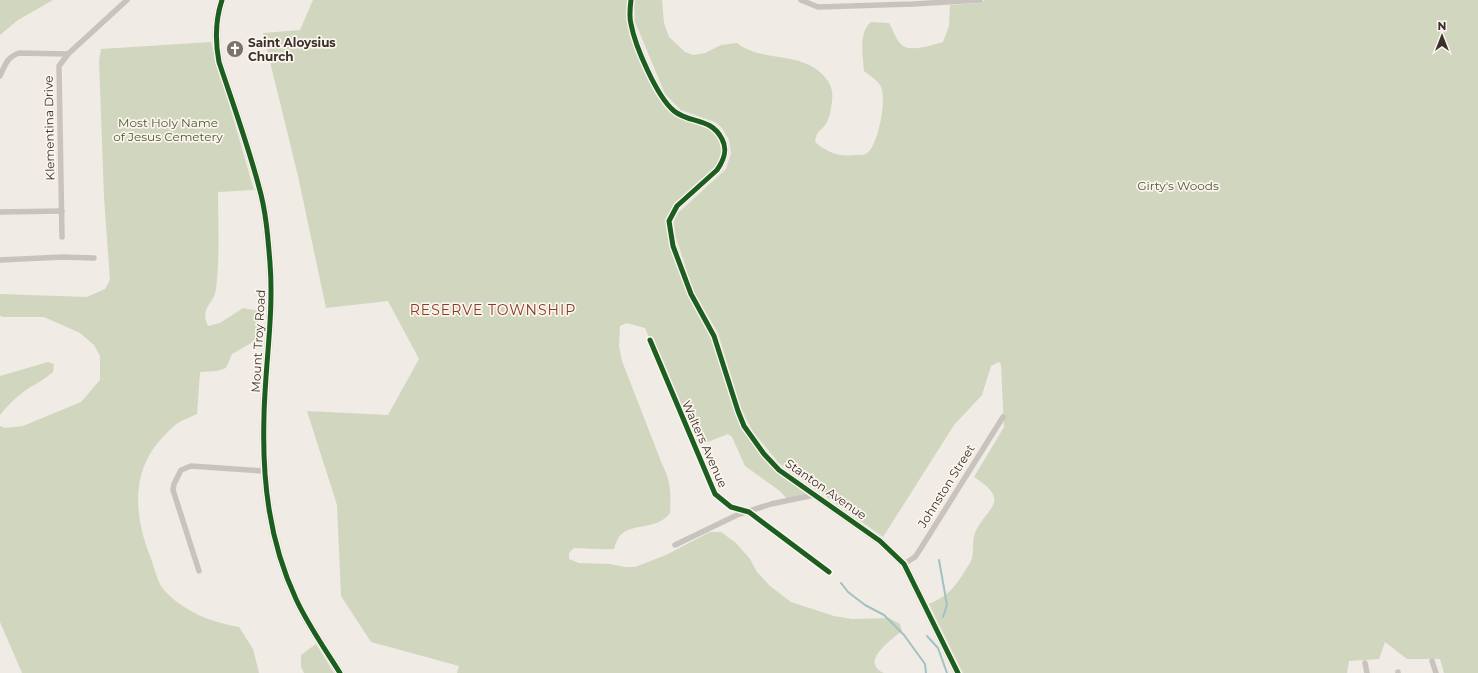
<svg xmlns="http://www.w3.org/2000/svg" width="1478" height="673" font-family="Montserrat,sans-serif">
<rect width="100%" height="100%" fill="#f0ebe5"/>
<!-- green -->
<g fill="#d1d6bf">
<polygon points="0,0 53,0 18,20 0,35"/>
<path d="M 313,0 L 631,0 L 639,49 L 669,106 L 718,130 L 725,156 L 672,213 L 673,246 L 714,336 L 738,411 L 764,454 L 814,495 L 789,501 L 780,491 L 745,466 L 732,437 L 728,434 L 695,447 L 645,328 L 627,323 L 620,326 L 619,346 L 622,361 L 662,464 C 671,481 671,495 670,513 C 658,531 629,522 619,537 C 617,540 615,545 614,549 C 600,550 588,548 574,548 L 569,553 L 569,559 L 579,563 L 610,564 L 625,567 L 635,567 L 666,555 L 710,532 L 721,532 L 736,543 L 750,559 L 757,572 L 770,586 L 791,602 L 834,616 L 852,619 L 889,618 L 900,624 L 902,631 C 891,640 859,662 884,673 L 457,673 L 459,666 L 371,642 L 341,596 L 337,505 L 307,411 L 388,415 L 419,359 L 388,301 L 326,308 L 298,176 L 263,33 L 300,30 Z"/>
<path d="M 634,0 L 662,0 L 664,23 L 669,37 L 685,52 L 693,55 L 705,53 L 721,45 L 737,43 C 763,64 806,49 828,81 C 832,87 833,94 832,101 C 831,108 830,119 825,125 C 819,133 817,130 815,142 C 828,153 839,157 857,155 C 859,155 864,155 866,154 C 878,148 888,96 880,85 C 877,80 869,75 864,71 C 863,56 858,33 871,22 L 889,23 C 893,29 895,38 900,43 C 908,54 932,45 943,42 L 949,26 L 950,5 L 980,3 L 985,0 L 1478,0 L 1478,673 L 1444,673 L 1440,659 L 1407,659 L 1385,642 L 1379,659 L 1349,661 L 1347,673 L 963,673 L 929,604 C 948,596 954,588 965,571 C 967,567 971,563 972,558 C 974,550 972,540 975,533 C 986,507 1013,502 974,477 L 1004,427 L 1001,365 L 999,362 L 991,366 L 982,395 L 954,425 L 883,537 L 779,463 L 753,432 L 741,408 L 718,333 L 693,290 L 675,234 L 674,222 L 678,213 L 726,169 L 731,153 L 729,140 L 722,128 L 715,122 L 681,110 L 665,94 L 635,22 Z"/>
<path d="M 211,42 L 254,190 L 218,192 C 218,224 220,257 216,289 C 214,305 199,307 208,326 L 220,323 L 243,308 L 259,311 L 258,339 L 232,354 L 226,368 L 217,371 L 200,372 L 197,414 C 191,417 184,419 178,423 C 173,426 169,431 165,435 C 130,469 134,515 150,556 C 154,566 157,582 164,590 C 184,612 211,622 239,627 L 253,649 L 259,673 L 22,673 L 0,622 L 0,426 L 5,428 L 23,426 L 81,402 L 100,380 L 100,356 L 94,345 L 80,333 L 44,317 L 4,317 L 0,316 L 0,294 L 87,297 L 105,289 L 110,280 L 104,197 L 99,60 L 101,49 Z"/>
<path d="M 48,362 L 54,364 L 53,372 C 44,380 35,384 26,390 C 16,397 7,406 0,415 L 0,376 Z"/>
<polygon points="316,644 334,673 304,673 301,667 301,655"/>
</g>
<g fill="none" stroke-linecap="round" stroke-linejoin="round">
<!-- stream -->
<g stroke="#a1c2c1" stroke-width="2">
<polyline points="939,560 947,605 943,617"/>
<polyline points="841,583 848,592 865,605 884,615 904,635 925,664 926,673"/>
<polyline points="927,636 938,648 947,673"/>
</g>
<!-- street -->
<g stroke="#c9c3be" stroke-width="5.5">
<polyline points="801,0 818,7 913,4 980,0"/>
<path d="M 0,76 C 5,65 7,57 19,53 L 68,54"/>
<polyline points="0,212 62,211"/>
<polyline points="62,237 59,66 68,54 127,0"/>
<polyline points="0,260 63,257 94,258"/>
<polyline points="650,340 715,494 731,507 749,512 829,572"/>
<polyline points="675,545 737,515 771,504 814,495"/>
<polyline points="904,564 915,557 921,548 1003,417"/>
<polyline points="199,571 173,490 174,484 181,470 191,466 263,471"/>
<polyline points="1432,661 1436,673"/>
<polyline points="1365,663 1367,673"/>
<polyline points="1398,672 1398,673"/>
</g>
<!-- secondary -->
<g stroke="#bab3ae" stroke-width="8">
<path d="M 222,0 C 215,21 215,41 219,62 C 233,104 248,145 259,187 C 266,211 268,238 270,263 C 274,314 265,365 264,416 C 262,480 269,541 296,599 C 308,625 325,649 340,673"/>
<path d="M 631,0 C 630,8 629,17 631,24 C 635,46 657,97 674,111 C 690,124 711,117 722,139 C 728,150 724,160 717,170 L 677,206 L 669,221 L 673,246 L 691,294 L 714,336 L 738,411 L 744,426 L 764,454 L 779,470 L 880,541 L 904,564 L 958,673"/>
</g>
<!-- cycleway casing -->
<g stroke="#fbf5ee" stroke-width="8">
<g id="cycleway">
<path d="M 222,0 C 215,21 215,41 219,62 C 233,104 248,145 259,187 C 266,211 268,238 270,263 C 274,314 265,365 264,416 C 262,480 269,541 296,599 C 308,625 325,649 340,673"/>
<path d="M 631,0 C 630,8 629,17 631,24 C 635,46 657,97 674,111 C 690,124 711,117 722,139 C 728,150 724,160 717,170 L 677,206 L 669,221 L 673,246 L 691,294 L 714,336 L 738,411 L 744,426 L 764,454 L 779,470 L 880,541 L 904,564 L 958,673"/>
<polyline points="650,340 715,494 731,507 749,512 829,572"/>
</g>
</g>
<!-- cycleway -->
<use href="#cycleway" stroke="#1b5e20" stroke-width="5"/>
</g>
<!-- icons -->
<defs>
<g id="church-disc" transform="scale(0.9)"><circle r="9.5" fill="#7a716c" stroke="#fbf5ee"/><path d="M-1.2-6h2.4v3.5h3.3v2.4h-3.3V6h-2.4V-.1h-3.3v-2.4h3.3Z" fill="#fff"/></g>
</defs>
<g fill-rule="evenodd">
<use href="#church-disc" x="235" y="49"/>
</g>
<g text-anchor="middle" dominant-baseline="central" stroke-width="3.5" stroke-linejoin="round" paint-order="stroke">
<!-- poi labels -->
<g font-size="12" font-weight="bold" fill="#3b302b" stroke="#fbf5ee" text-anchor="start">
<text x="248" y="42">Saint Aloysius<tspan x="248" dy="14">Church</tspan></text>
</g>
<!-- park labels -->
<g font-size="12" fill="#4a5a2e" stroke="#fbf5ee">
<text x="168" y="122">Most Holy Name<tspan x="168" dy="14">of Jesus Cemetery</tspan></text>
<text x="1178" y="185">Girty's Woods</text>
</g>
<!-- street labels -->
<g font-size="12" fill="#3b302b" stroke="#fbf5ee">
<text transform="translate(49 128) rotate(-91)">Klementina Drive</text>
<text transform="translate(258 341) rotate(-87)">Mount Troy Road</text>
<text transform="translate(705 444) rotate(66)">Walters Avenue</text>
<text transform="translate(946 486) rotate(-58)">Johnston Street</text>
<text transform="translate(826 489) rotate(35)">Stanton Avenue</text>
</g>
<!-- quarter labels -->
<g font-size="14" letter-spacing="1" fill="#8c3b22" stroke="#fbf5ee">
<text x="493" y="310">RESERVE TOWNSHIP</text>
</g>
</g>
<!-- north arrow -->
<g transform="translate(1442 36)" stroke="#fbf5ee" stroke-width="3" paint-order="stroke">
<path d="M0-3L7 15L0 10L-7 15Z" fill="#3b302b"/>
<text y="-6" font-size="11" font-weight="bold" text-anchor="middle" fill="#3b302b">N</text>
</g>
</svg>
